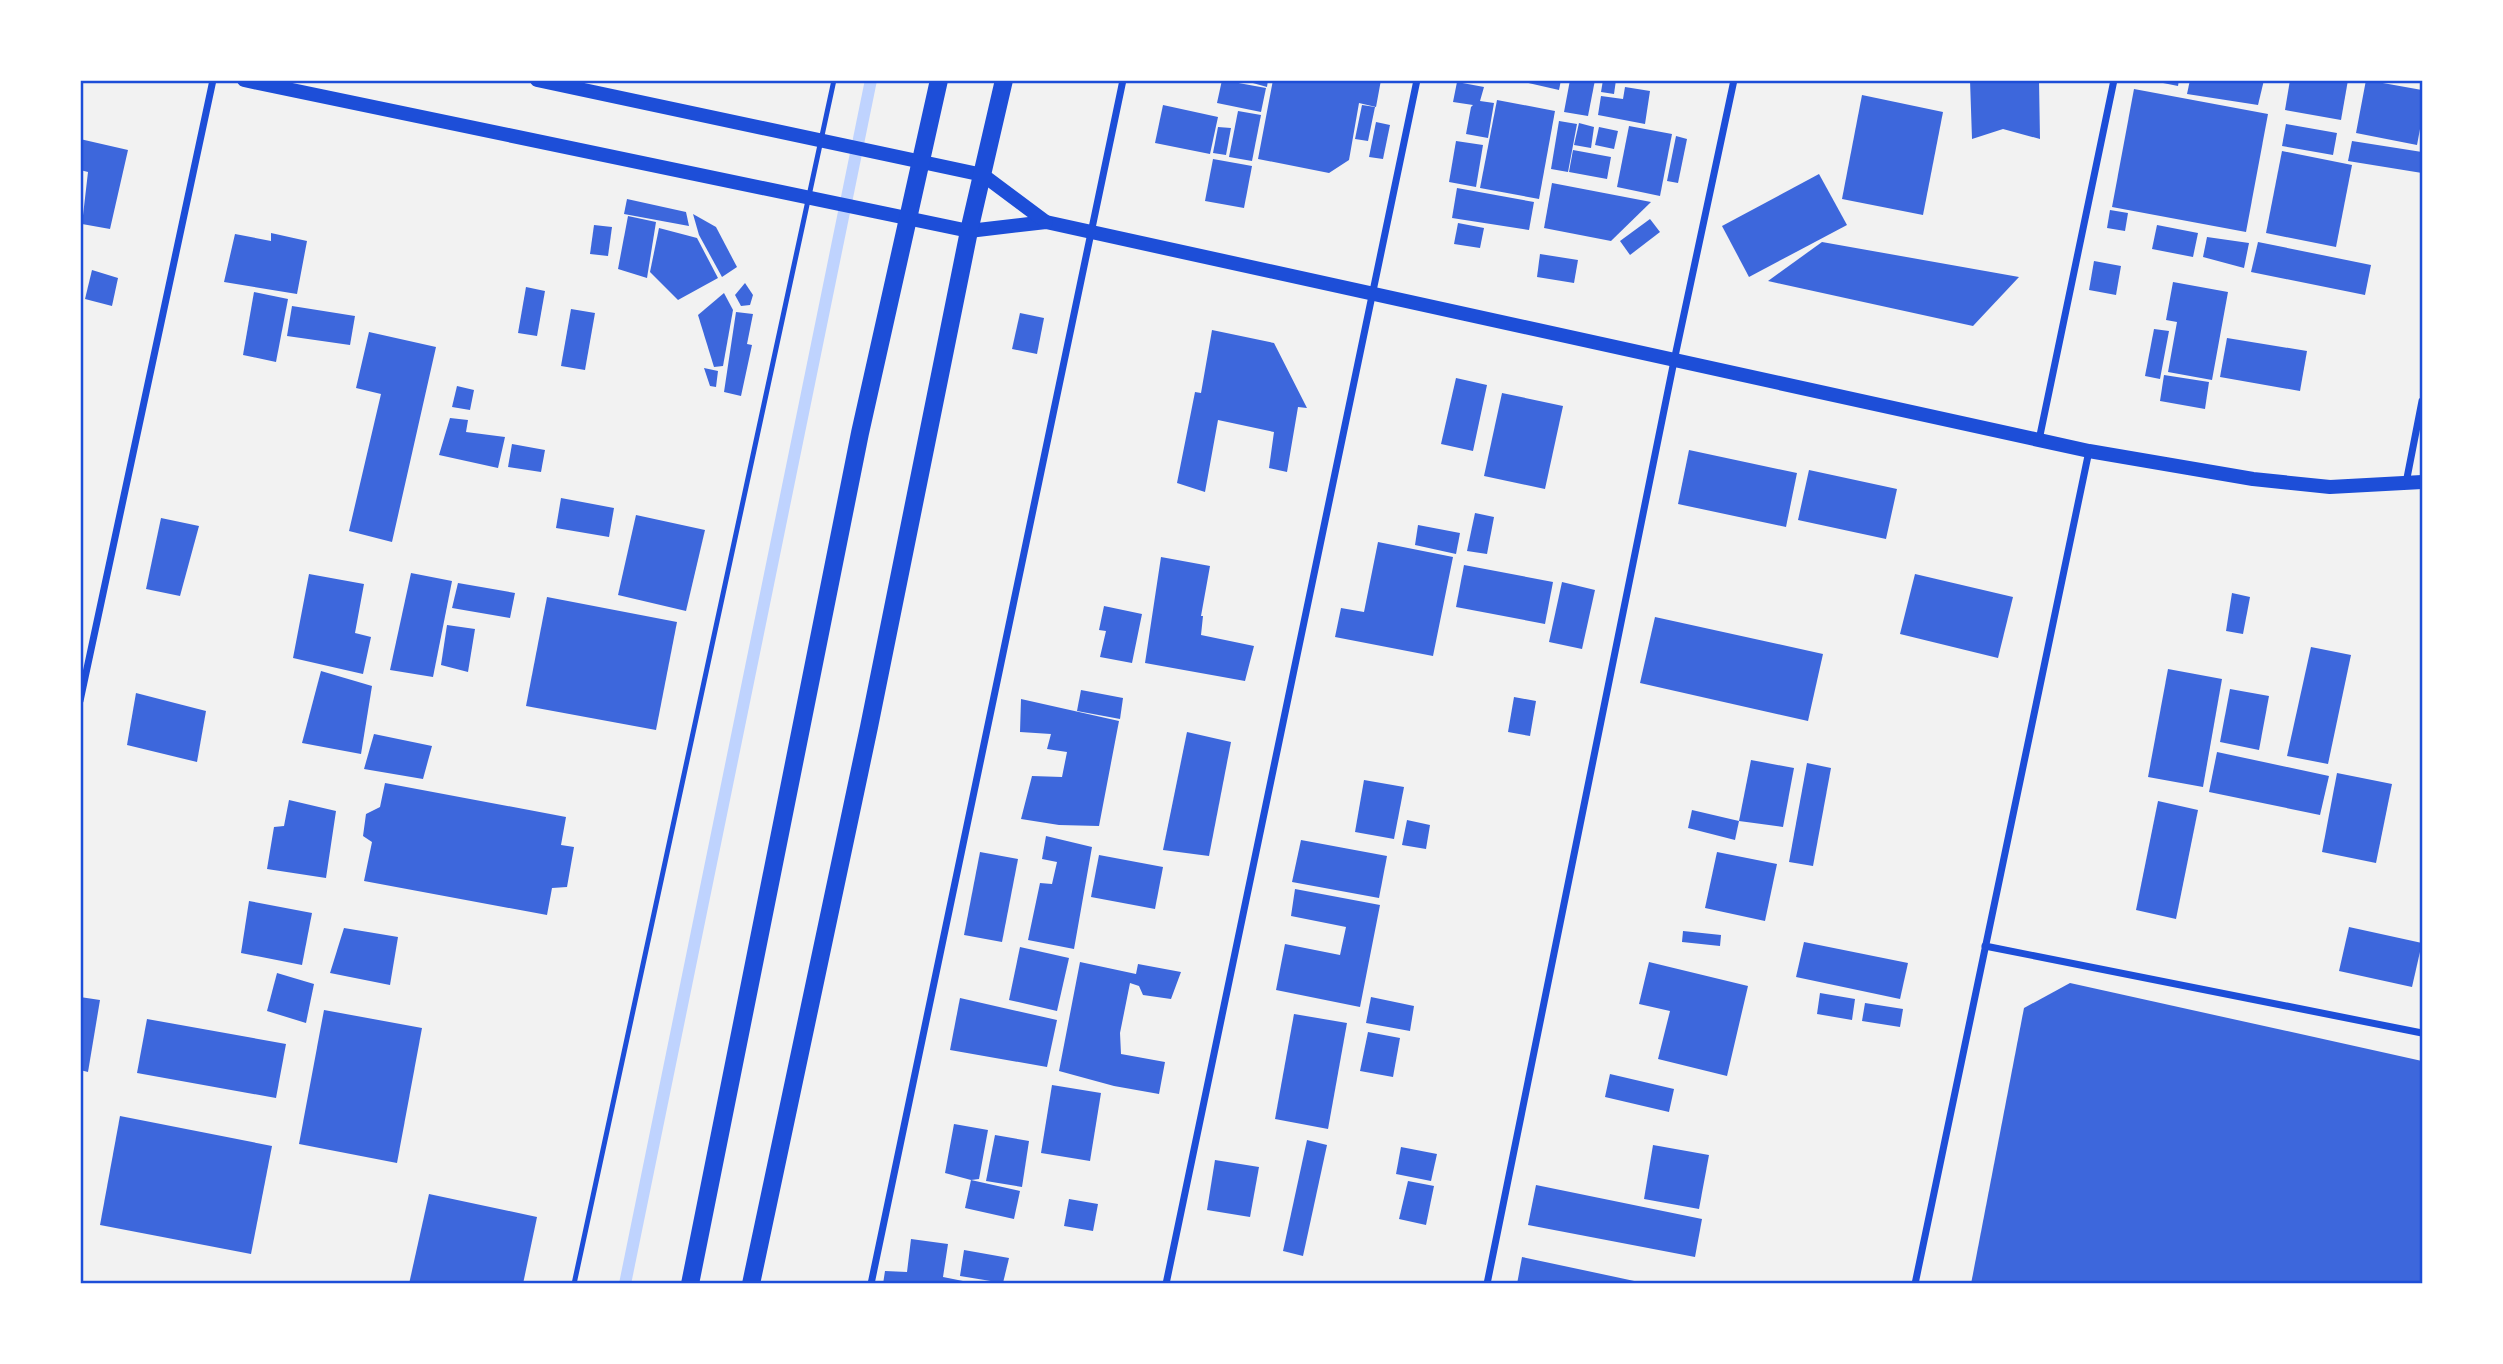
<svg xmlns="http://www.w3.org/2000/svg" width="2503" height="1364" font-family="'Noto Sans',sans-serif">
<rect width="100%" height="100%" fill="#f2f2f2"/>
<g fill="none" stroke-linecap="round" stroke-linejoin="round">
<!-- stream -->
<polyline stroke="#bfd3fe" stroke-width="12" points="625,1284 871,80"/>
</g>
<!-- building -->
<g fill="#3d67dc">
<polygon points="1222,80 1266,88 1261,112 1217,103"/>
<polygon points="1242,80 1268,80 1267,87"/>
<polygon points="1273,80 1381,80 1376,107 1359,103 1349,160 1329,173 1258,159"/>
<polygon points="1515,80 1561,80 1559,90"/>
<polygon points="1570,80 1595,80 1588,116 1564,112"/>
<polygon points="1603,80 1616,80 1614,94 1601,92"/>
<polygon points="1970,80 2039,80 2040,139 2003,129 1972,139"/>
<polygon points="2148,80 2179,80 2178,86"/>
<polygon points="2190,80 2264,80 2258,105 2187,94"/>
<polygon points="2290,80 2348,80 2341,120 2285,110"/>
<polygon points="2366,80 2422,90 2422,129 2420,129 2417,145 2356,133"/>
<polygon points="1457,82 1484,87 1480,101 1494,103 1488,138 1466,134 1471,107 1473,105 1453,102"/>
<polygon points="1625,87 1650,91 1645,124 1598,115 1601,96 1623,99"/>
<polygon points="2134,89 2268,114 2246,232 2112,207"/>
<polygon points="1862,95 1943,112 1923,215 1842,199"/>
<polygon points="1497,100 1555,111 1539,199 1480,188"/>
<polygon points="1163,105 1218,117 1210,154 1155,143"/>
<polygon points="1362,105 1375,107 1368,141 1355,139"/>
<polygon points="1238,111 1261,115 1252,161 1229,157"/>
<polygon points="1559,121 1577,124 1568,172 1551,169"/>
<polygon points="1376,122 1390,125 1383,159 1369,157"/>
<polygon points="1579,123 1594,127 1591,148 1574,145"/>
<polygon points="2286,124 2337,133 2333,155 2282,146"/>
<polygon points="1629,126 1672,134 1660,196 1617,187"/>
<polygon points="1218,127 1231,128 1226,155 1213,153"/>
<polygon points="1599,127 1618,131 1614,149 1595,145"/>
<polygon points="1676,136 1687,139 1678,183 1667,181"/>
<polygon points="80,139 128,150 110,229 82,224 88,172 80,170"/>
<polygon points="1456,141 1483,145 1476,187 1449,182"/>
<polygon points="2352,141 2422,152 2422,173 2348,161"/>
<polygon points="1573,150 1611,157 1607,179 1569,172"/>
<polygon points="2282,151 2352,165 2336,247 2266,233"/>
<polygon points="1213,159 1252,166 1244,208 1205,201"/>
<polygon points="1819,174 1847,225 1749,277 1722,226"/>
<polygon points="1552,183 1651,202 1611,241 1544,228"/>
<polygon points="1457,188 1534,202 1529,230 1452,218"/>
<polygon points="627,199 686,212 689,226 624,214"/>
<polygon points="2110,210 2128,213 2125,231 2107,228"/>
<polygon points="693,214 716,227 737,267 722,277 699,235"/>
<polygon points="628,216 656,222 647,278 618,269"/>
<polygon points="1650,219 1660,232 1630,255 1620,241"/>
<polygon points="1458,223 1484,228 1480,248 1454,244"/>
<polygon points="594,225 612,227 608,256 590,254"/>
<polygon points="2157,225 2198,233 2193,257 2152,249"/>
<polygon points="659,228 697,238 718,278 678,300 650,272"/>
<polygon points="271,233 307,241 297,294 224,282 235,234 271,241"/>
<polygon points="2207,237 2249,243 2244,268 2203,257"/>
<polygon points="1822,242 2019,277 1973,326 1768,281"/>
<polygon points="2258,242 2371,265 2365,295 2251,272"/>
<polygon points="1540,254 1578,260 1574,283 1537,277"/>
<polygon points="2094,261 2121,266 2116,295 2089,290"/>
<polygon points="92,270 118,278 112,306 85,299"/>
<polygon points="2173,282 2228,292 2212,380 2168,372 2177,322 2166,320"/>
<polygon points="745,283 753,295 750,305 741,306 735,295"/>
<polygon points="526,287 545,291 537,336 518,333"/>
<polygon points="254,292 288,299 276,362 243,355"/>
<polygon points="724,293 733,310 723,366 714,367 698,315"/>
<polygon points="292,306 355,316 350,345 287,336"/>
<polygon points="571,309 595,313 585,370 561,366"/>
<polygon points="736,312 753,314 747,344 752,345 741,396 724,392"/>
<polygon points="1020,313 1044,318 1037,354 1012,349"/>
<polygon points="2154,329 2169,331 2160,379 2145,376"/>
<polygon points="1212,330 1274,343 1307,408 1298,407 1287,472 1269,468 1274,432 1218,420 1205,492 1177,483 1195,392 1201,393"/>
<polygon points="369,332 436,347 392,542 349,531 381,394 356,388"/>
<polygon points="2227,338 2307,351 2300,391 2220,377"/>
<polygon points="704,368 718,371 716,387 710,386"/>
<polygon points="2164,375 2209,382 2205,409 2160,401"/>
<polygon points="1456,378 1487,385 1473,451 1441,444"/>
<polygon points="457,386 474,390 470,410 452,407"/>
<polygon points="1502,393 1563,406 1545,489 1484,476"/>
<polygon points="450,418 468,420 466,432 505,437 498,468 439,455"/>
<polygon points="512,444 545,450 541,472 508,467"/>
<polygon points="1689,450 1797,473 1786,527 1678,504"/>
<polygon points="1809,470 1897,489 1886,539 1798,520"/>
<polygon points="561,498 614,508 609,537 556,528"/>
<polygon points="1475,513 1494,517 1487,554 1467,551"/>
<polygon points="636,515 705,530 686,611 618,595"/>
<polygon points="161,518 199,526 180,596 146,589"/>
<polygon points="1418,525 1460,533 1456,554 1415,545"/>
<polygon points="1378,542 1453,557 1433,656 1335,637 1341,608 1364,612"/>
<polygon points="1161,557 1210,566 1201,616 1203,616 1201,635 1254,646 1245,681 1145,663"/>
<polygon points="1464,565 1553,582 1545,624 1456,607"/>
<polygon points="411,573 452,581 433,677 390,670"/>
<polygon points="309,574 364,584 355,633 371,637 363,674 293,658"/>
<polygon points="1915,574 2013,597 1998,658 1900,634"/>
<polygon points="1562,582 1595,590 1582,649 1549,642"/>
<polygon points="458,583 515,593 510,618 452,608"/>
<polygon points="2232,593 2250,597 2243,634 2226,631"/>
<polygon points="547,597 677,622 656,730 526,706"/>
<polygon points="1104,606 1142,614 1132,663 1100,657 1106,631 1099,630"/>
<polygon points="1655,617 1823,654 1808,721 1640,683"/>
<polygon points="447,625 475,629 468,672 441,665"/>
<polygon points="2311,647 2351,655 2328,764 2287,756"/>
<polygon points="2168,669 2222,679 2203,787 2148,777"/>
<polygon points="321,671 372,686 361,754 302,743"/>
<polygon points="2230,689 2269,696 2259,750 2220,742"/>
<polygon points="1081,690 1123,698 1120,719 1077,711"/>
<polygon points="136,693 206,711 197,762 127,745"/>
<polygon points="1514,697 1536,701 1530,736 1508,732"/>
<polygon points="1021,699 1119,721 1099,826 1059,825 1021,819 1032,776 1062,777 1067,752 1047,749 1051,734 1020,732"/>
<polygon points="1187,732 1231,742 1209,856 1163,850"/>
<polygon points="374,734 432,746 423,779 364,769"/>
<polygon points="2217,752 2329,776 2320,815 2209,792"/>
<polygon points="1751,760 1794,768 1783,827 1739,821"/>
<polygon points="1807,763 1831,768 1813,866 1789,862"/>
<polygon points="2337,773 2392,784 2376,863 2322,852"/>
<polygon points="1364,780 1404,787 1394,839 1355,832"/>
<polygon points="385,783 566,817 561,845 574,847 567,887 552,888 547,915 364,881 372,842 363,836 366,814 380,807"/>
<polygon points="289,800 336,811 326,878 267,869 274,827 284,826"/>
<polygon points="2158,801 2198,810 2176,919 2136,910"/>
<polygon points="1692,810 1739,821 1735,840 1688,828"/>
<polygon points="1407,820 1430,825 1426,849 1402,845"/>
<polygon points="1046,836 1092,847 1074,949 1028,940 1040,883 1052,884 1057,862 1042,859"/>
<polygon points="1301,840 1387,856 1379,898 1292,882"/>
<polygon points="980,852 1018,859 1002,942 964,935"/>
<polygon points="1717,852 1777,864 1765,921 1705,908"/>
<polygon points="1099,855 1163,867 1155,909 1091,897"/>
<polygon points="1295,889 1380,905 1360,1007 1276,990 1285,944 1340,955 1346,927 1291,916"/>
<polygon points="249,901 312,913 302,965 241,953"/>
<polygon points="2349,927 2422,943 2412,987 2339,971"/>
<polygon points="344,928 398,937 390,985 330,973"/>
<polygon points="1683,931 1721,935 1720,946 1682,942"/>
<polygon points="1804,942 1908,963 1900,999 1796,977"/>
<polygon points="1020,947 1069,958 1057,1011 1009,1000"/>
<polygon points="1080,962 1136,974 1138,964 1181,972 1171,999 1143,995 1139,986 1130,983 1120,1033 1121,1054 1165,1062 1159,1094 1114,1086 1059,1071"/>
<polygon points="1649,962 1748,986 1727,1076 1658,1059 1670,1011 1639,1004"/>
<polygon points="277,973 314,984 306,1023 267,1011"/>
<polygon points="2070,983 2422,1061 2422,1284 1971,1284 2024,1008"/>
<polygon points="1820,993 1855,999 1852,1020 1817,1014"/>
<polygon points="80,997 100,1000 88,1072 80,1070"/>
<polygon points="1371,997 1414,1006 1410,1031 1366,1023"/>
<polygon points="960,998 1057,1020 1047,1067 950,1050"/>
<polygon points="1865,1003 1903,1009 1900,1027 1862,1021"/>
<polygon points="324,1010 422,1028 397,1163 299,1144"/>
<polygon points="1294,1014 1347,1023 1328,1129 1275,1119"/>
<polygon points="147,1019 286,1044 276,1098 137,1073"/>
<polygon points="1368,1032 1400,1038 1393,1077 1360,1071"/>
<polygon points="1610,1074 1674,1089 1669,1112 1605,1097"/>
<polygon points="1052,1085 1101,1093 1090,1161 1041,1153"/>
<polygon points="120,1116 272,1146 251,1254 100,1225"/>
<polygon points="954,1124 988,1130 979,1179 971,1180 1020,1191 1014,1219 965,1208 971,1180 945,1173"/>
<polygon points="995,1135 1029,1141 1022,1187 986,1181"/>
<polygon points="1307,1140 1327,1145 1303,1256 1283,1251"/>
<polygon points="1653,1145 1709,1155 1699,1209 1644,1199"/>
<polygon points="1401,1147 1437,1154 1431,1181 1396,1174"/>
<polygon points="1215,1160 1259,1167 1250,1217 1207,1210"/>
<polygon points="1408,1181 1434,1186 1426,1225 1399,1219"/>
<polygon points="1536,1185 1702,1219 1695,1257 1528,1225"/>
<polygon points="429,1194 537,1217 523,1284 409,1284"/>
<polygon points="1069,1199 1098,1204 1093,1231 1064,1226"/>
<polygon points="911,1239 948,1244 943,1277 978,1284 883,1284 885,1271 907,1272"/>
<polygon points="964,1250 1009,1258 1003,1283 960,1276"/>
<polygon points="1522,1257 1639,1282 1639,1284 1517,1284"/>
</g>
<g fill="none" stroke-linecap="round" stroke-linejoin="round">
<!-- service -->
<polyline stroke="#1d4ed8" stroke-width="5" points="574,1284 834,80"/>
<!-- minor -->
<g stroke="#1d4ed8" stroke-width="7">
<polyline points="2039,440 2114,80"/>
<polyline points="2406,483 2422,401"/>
<polyline points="80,701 213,80"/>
<polyline points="1985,946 2422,1033"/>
<polyline points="871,1284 1123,80"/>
<polyline points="1166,1284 1417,80"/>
<polyline points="1487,1284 1674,361 1734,80"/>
<polyline points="1915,1284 2089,451"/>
</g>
<!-- secondary -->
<g stroke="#1d4ed8" stroke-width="14">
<polyline points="244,80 969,231 1046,222 2089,451 2253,479 2330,487 2422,482"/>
<polyline points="537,80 983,175 1046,222"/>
</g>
<!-- primary -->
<g stroke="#1d4ed8" stroke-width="18">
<polyline points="690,1284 860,433 939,80"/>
<polyline points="751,1284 869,727 969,231 1004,80"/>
</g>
</g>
<!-- border -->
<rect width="2503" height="1364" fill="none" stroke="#ffffff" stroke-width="164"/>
<rect x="82" y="82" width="2339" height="1200" fill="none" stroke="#1d4ed8" stroke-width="2.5"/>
</svg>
